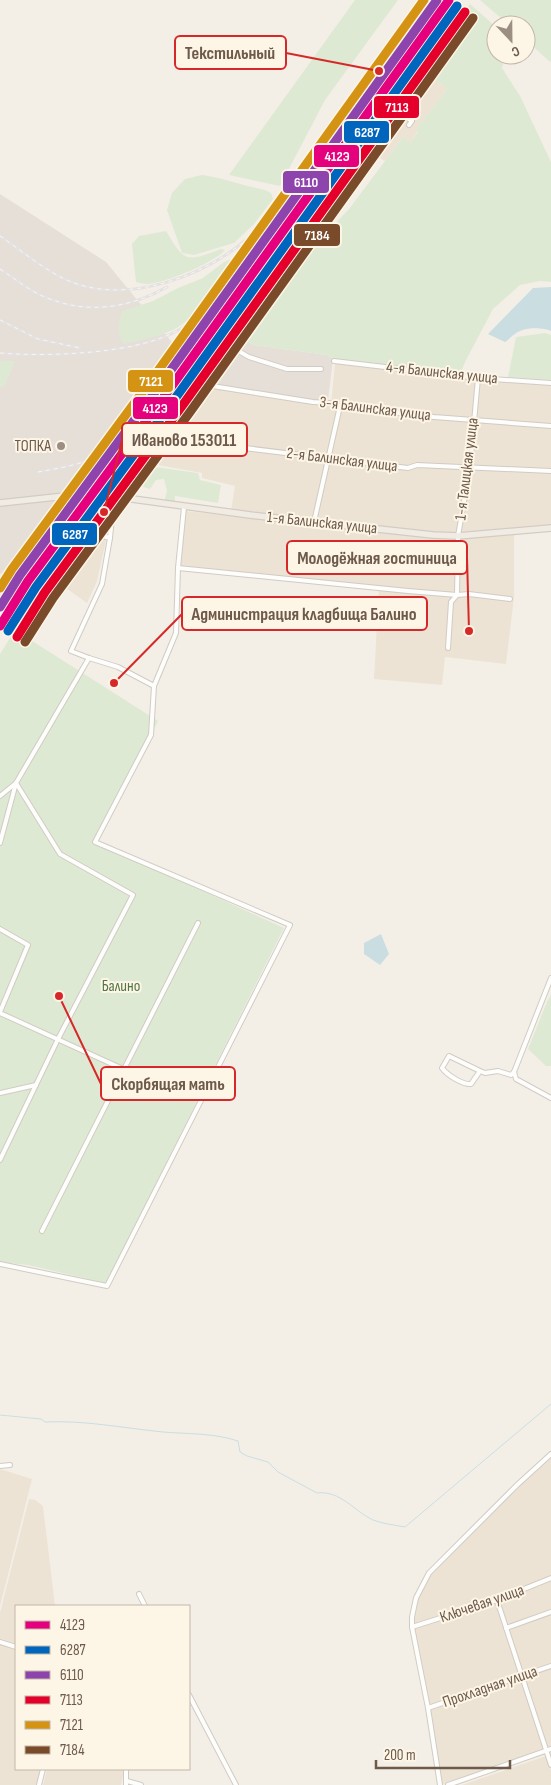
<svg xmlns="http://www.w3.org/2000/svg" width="551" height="1785" font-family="'Sofia Sans Condensed',sans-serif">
<rect width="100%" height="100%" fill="#f3efe7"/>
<!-- residential -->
<g fill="#ece3d4">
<polygon points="421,67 447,89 417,129 418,131 410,142 403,137 385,161 365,149 375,135 371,130 412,74"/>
<polygon points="335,363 551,384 551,525 448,533 231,511 235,486 202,478 202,473 147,463 201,386 331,404"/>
<polygon points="185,511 439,539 458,539 514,534 514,597 506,664 445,657 442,685 374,679 379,586 179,567"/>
<polygon points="93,535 106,540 97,581 87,603 56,581"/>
<polygon points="551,1455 551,1577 496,1599 413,1626 417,1599 430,1574 518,1486"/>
<polygon points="0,1469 32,1479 0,1606"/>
<polygon points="29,1499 35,1500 43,1506 55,1606 16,1606 16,1646 0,1641 0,1613"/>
<polygon points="551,1579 551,1665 523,1674 498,1600"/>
<polygon points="496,1601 521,1674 429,1706 413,1628"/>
<polygon points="0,1644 16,1648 16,1769 42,1769 38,1785 0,1785"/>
<polygon points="551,1667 551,1748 547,1750 523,1676"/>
<polygon points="521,1676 545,1750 441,1785 429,1708"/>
<polygon points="546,1756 551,1770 551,1785 462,1785"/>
<polygon points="47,1769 121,1769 124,1772 121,1785 43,1785"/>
</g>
<!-- industrial -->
<g fill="#e5dfd8">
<polygon points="0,194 106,262 180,352 84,492 0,501"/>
<polygon points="239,337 254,345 327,355 333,359 328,401 312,400 203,383 228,348"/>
<polygon points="80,496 55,535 0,603 0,505"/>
</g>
<!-- green -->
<g fill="#dee9d3">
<polygon points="355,0 398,0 325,100 280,186 229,175"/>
<polygon points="480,0 551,0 551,61 550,62 526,40 526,25 509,25"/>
<polygon points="470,4 496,27 496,55 506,55 502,68 520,96 551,162 551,282 540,281 520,285 493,309 465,362 460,375 333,359 327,355 254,345 239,337 284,278 349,209 403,137 410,142 418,132 416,130 447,89 421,67"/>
<path d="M 202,175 C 219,177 235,183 252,187 C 259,189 265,189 271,193 L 273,199 L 254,224 L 234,243 L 194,255 L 182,253 L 167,210 L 172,193 L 185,179 Z"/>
<path d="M 166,231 C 185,263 186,262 221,249 L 225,250 C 216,262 163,284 147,284 C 144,284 139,283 136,282 L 132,244 L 139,236 Z"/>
<path d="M 236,257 C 231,282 197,316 175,329 C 159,337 140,340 123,344 C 117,334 118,322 122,311 L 153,301 L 178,288 L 203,278 L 224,262 Z"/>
<polygon points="545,333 551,335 551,380 508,377 516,337"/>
<polygon points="0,361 15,361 5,386 0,387"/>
<polygon points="191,376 196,382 118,490 111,475 122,458 129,455 132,449 130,444 139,437"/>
<polygon points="147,466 198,473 200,480 221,485 218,503 175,496 175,502 164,502 167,491 164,479 156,480 150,489 137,485 138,478"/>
<polygon points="79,520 97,521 102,528 102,533 83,531 50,571 44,567"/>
<polygon points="41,571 49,575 44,580 41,603 29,600 26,594 30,585"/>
<polygon points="15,630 158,721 95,842 284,928 106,1283 28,1265 0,1262 0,654"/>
<polygon points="551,995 551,1066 546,1066 528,1049 547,1002"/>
</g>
<!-- water -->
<g fill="#cadee2">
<path d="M 551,287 L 551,331 C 542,327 523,327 515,334 C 511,336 510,339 505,342 L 488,334 L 533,288 Z"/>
<polygon points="381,934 389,954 380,965 364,954 364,943"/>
</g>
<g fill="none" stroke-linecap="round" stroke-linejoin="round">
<!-- stream -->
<path stroke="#cadee2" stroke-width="1" d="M 0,1415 L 41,1419 L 45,1422 C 84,1420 123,1428 163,1432 C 188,1434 214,1433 238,1441 L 240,1452 L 247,1456 L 268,1462 L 278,1472 L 317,1493 C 340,1490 354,1511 373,1520 C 383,1524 395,1525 405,1527 L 551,1404"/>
<!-- street casing -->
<g stroke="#d1cbc4" stroke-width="6">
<g id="street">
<path d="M 228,345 C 283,266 342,191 395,110 L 412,121 L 409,125"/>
<polyline points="334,361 478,378 551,383"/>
<polyline points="200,384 313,402 330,403 340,406 434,417 551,426"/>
<polyline points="163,438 408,468 417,465 551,471"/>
<polyline points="114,497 110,538 102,584 71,651 89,658 118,667 154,686 176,633 178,568 184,507"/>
<polyline points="123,498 228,345 249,357 287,369 321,369"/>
<polyline points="314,522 340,406"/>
<polyline points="178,568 408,591 457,595 469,594 510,599"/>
<polyline points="56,579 92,533 110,538"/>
<polyline points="448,648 451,602 457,595 458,536 470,467 478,378"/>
<polyline points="0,796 16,783 89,658"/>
<polyline points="0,843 16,783"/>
<polyline points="0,929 28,945 0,1012"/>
<polyline points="0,1013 123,1069"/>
<path d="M 480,1071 L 449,1056 L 442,1068 C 447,1075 463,1085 471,1084 L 480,1071 L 485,1073 L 498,1071 L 511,1075 L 514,1072"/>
<polyline points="514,1072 551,978"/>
<polyline points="514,1072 516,1079 551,1098"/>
<polyline points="0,1093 36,1085"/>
<polyline points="0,1160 58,1039 133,895 60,854 16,783"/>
<polyline points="42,1231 198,923"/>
<polyline points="0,1264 107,1286 290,925 95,842 151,735 154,686"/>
<polyline points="0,1466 10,1465"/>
<polyline points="139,1594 145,1606"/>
<polyline points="497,1600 551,1765"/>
<polyline points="412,1627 497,1600 551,1578"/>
<polyline points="506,1628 551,1612"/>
<polyline points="0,1642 16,1647"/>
<polyline points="189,1695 236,1785"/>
<polyline points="428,1708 551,1666"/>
<polyline points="127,1781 141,1785"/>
<polyline points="39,1785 43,1769"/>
<polyline points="126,1785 126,1769"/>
<polyline points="440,1785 428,1708 412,1627 412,1617 416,1598 429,1573 517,1485 551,1454"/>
<polyline points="448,1785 551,1749"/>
</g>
</g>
<!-- primary casing -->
<g stroke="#d3ccc5" stroke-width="8">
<polyline id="primary" points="0,503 84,494 103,495 250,515 433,535 458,536 551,528"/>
</g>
<!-- street -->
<use href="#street" stroke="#fdfdfb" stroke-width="4"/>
<!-- primary -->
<use href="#primary" stroke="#f0ece4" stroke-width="5.5"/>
<!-- rail casing -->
<g stroke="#e3e1e3" stroke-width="3">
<g id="rail">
<path d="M 0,236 C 22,251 49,274 74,283 C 130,303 202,277 246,240 C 256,231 264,218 273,208"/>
<path d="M 0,269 C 17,280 33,294 53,300 C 91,314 132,307 167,287"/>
<polyline points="0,320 38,339 80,348"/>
<path d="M 0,353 C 48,357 135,354 177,331 C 190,324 200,314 211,305"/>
<path d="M 38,472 C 65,467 97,463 117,442"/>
<path d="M 0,575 C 11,570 21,565 30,557 C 71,522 107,463 139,419"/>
<polyline points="0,606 41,554"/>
</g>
</g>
<!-- rail -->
<use href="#rail" stroke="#fdf5e6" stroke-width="1" stroke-dasharray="4" stroke-linecap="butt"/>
<!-- rail-1 casing -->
<g stroke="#fdf5e6" stroke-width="12">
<polyline id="rail-1" points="0,626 28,581 166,394 449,0"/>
</g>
<!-- rail-2 casing -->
<g stroke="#fdf5e6" stroke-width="12">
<polyline id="rail-2" points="8,631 36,587 174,400 457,6"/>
</g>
<!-- rail-3 casing -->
<g stroke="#fdf5e6" stroke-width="12">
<polyline id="rail-3" points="0,607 20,575 158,388 437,0"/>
</g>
<!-- rail-4 casing -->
<g stroke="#fdf5e6" stroke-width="12">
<polyline id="rail-4" points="17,637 45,592 182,406 465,12"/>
</g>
<!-- rail-5 casing -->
<g stroke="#fdf5e6" stroke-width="12">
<polyline id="rail-5" points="0,588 12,569 150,382 424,0"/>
</g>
<!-- rail-6 casing -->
<g stroke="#fdf5e6" stroke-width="12">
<polyline id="rail-6" points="25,642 53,598 190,412 473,18"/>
</g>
<!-- rail-1 -->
<use href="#rail-1" stroke="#e5007d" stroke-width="9"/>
<!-- rail-2 -->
<use href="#rail-2" stroke="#0065bd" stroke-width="9"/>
<!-- rail-3 -->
<use href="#rail-3" stroke="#8e44ad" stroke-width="9"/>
<!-- rail-4 -->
<use href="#rail-4" stroke="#e4002b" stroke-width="9"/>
<!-- rail-5 -->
<use href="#rail-5" stroke="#d49313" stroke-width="9"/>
<!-- rail-6 -->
<use href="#rail-6" stroke="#7a4b2a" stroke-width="9"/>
</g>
<!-- markers -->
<circle fill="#9c8e82" stroke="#fdf5e6" stroke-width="2" cx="61" cy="446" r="5"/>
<g text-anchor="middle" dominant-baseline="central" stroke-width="4" stroke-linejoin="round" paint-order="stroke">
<!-- street labels -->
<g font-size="16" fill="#6d5a4b" stroke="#fdf5e6">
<text transform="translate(442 373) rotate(6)">4-я Балинская улица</text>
<text transform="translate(375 409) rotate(7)">3-я Балинская улица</text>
<text transform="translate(342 460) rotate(7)">2-я Балинская улица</text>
<text transform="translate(467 469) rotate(-83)">1-я Талицкая улица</text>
<text transform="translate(322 523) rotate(6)">1-я Балинская улица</text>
<text transform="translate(482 1604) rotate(-19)">Ключевая улица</text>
<text transform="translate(490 1687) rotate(-19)">Прохладная улица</text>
</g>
<!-- poi labels -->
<g font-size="16" fill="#6d5a4b" stroke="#fdf5e6" text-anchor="end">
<text x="51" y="446">ТОПКА</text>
</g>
<!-- park labels -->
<g font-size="16" fill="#527747" stroke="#fdf5e6">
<text x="121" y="986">Балино</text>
</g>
</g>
<!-- callouts -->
<path fill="none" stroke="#d62828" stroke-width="2" d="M379 71L286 53M104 512L122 440M469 631L467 557M114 683L182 614M59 996L101 1084"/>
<g fill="#d62828" stroke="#fdf5e6" stroke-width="2">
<circle cx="379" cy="71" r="5"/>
<circle cx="104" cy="512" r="5"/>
<circle cx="469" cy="631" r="5"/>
<circle cx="114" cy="683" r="5"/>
<circle cx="59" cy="996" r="5"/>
</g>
<g fill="#fdf5e6" stroke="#d62828" stroke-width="2">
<rect x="175" y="36" width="111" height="33" rx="5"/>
<rect x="122" y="423" width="125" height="33" rx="5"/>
<rect x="287" y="541" width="180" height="33" rx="5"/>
<rect x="182" y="597" width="245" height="33" rx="5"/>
<rect x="101" y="1067" width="134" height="33" rx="5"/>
</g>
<g font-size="18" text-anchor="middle" font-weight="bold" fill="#6d5a4b">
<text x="230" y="59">Текстильный</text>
<text x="184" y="446">Иваново 153011</text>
<text x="377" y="564">Молодёжная гостиница</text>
<text x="304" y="620">Администрация кладбища Балино</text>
<text x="168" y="1090">Скорбящая мать</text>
</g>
<g stroke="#fdf5e6" stroke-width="2">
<rect x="373" y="95" width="47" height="24" rx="5" fill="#e4002b"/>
<rect x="343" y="120" width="47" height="24" rx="5" fill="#0065bd"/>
<rect x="313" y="144" width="47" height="24" rx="5" fill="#e5007d"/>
<rect x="282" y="170" width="48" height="24" rx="5" fill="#8e44ad"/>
<rect x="293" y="223" width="48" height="24" rx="5" fill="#7a4b2a"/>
<rect x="127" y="369" width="47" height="24" rx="5" fill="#d49313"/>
<rect x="132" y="396" width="47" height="24" rx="5" fill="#e5007d"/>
<rect x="51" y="522" width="47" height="24" rx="5" fill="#0065bd"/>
</g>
<g font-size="14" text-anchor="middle" font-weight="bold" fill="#fff">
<text x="397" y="112">7113</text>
<text x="367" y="137">6287</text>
<text x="337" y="161">412Э</text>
<text x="306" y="187">6110</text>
<text x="317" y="240">7184</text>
<text x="151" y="386">7121</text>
<text x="155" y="413">412Э</text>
<text x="75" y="539">6287</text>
</g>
<!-- legend -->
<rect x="15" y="1605" width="175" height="165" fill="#fdf5e6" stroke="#c3b7a8"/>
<rect x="25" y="1621" width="25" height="8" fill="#e5007d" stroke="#c3b7a8"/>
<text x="60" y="1630" font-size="15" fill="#6d5a4b">412Э</text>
<rect x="25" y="1646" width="25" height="8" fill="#0065bd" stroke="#c3b7a8"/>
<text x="60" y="1655" font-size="15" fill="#6d5a4b">6287</text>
<rect x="25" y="1671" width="25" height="8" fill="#8e44ad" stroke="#c3b7a8"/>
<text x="60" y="1680" font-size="15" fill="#6d5a4b">6110</text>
<rect x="25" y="1696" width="25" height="8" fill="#e4002b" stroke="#c3b7a8"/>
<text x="60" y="1705" font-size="15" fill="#6d5a4b">7113</text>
<rect x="25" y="1721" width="25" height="8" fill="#d49313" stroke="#c3b7a8"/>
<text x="60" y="1730" font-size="15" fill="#6d5a4b">7121</text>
<rect x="25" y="1746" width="25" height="8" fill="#7a4b2a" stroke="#c3b7a8"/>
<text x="60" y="1755" font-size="15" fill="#6d5a4b">7184</text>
<!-- north arrow -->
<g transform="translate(511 40) rotate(158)"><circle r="24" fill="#fdf5e6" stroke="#c3b7a8"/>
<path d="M0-4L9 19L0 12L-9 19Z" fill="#9c8e82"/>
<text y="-8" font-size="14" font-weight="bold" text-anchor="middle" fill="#6d5a4b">С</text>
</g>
<!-- scale -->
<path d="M376 1760v8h134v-8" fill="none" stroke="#6d5a4b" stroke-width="2.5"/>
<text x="384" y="1760" font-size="15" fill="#6d5a4b" stroke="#fdf5e6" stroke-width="4" paint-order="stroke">200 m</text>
</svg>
